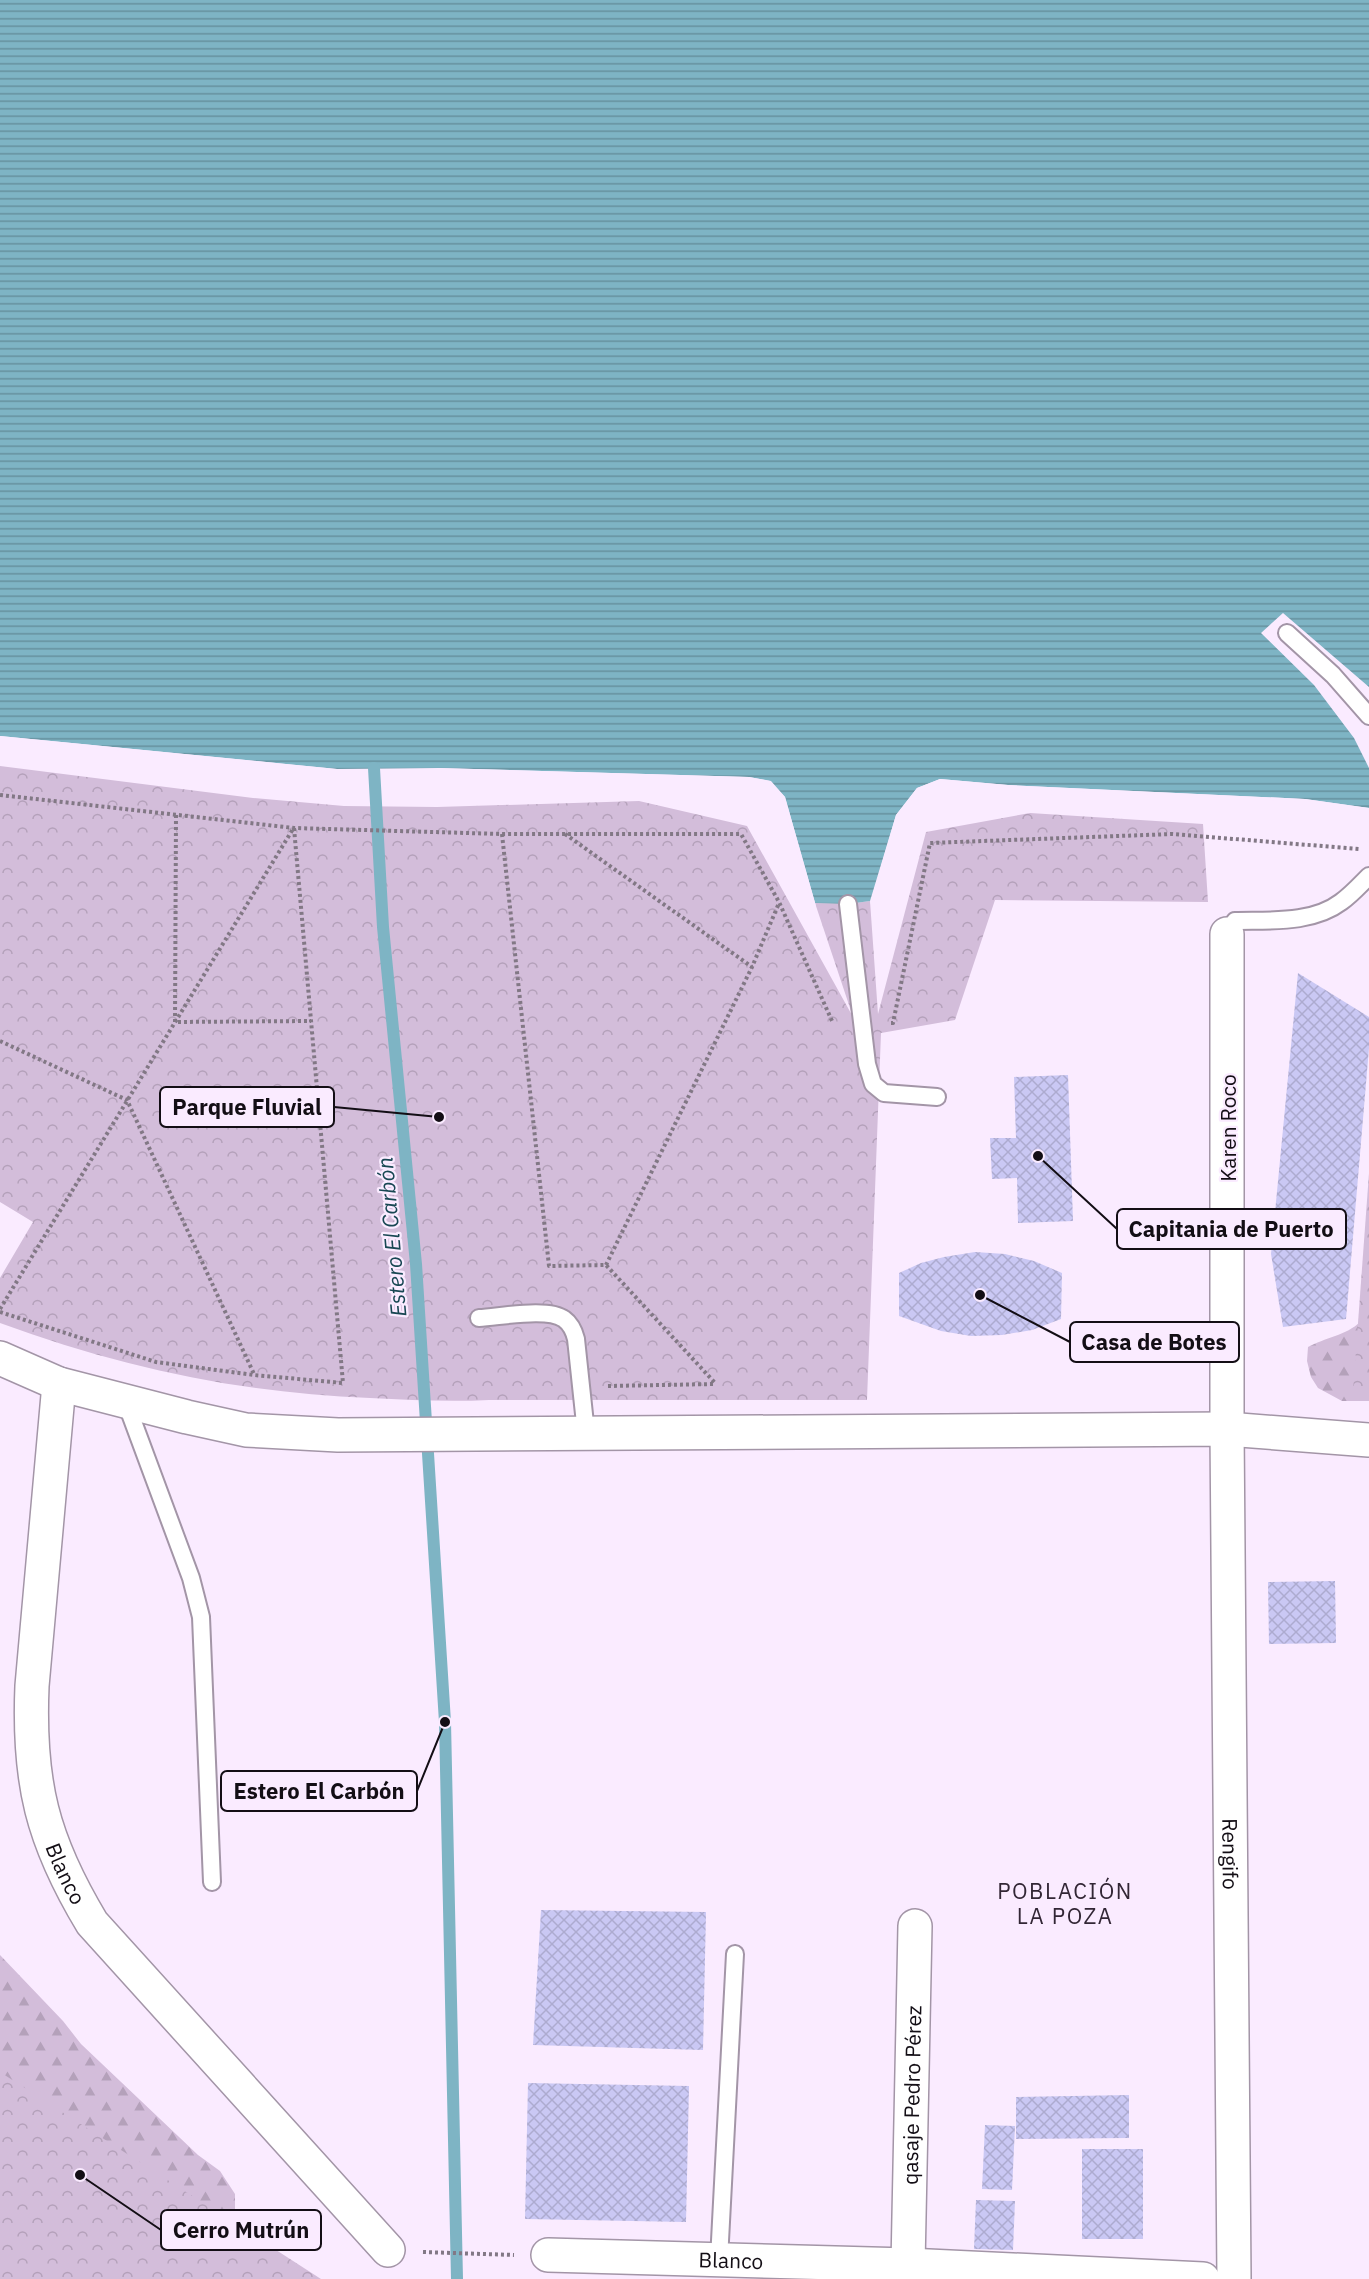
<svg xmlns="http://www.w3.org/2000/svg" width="1369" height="2279" font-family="'IBM Plex Sans',sans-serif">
<defs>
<pattern id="forest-firs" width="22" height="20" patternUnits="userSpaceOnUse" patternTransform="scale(1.5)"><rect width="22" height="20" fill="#d3bdda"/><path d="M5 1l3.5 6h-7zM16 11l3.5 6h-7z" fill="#b4a1ba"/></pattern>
<pattern id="park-crowns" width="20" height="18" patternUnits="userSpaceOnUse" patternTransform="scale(1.5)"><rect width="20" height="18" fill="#d3bdda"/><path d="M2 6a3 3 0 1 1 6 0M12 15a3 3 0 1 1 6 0" fill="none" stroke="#b4a1ba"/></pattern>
<pattern id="water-rules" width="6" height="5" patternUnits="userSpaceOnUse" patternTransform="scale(1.5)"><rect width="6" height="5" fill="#7eb4c4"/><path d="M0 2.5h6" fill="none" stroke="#66919e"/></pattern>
<pattern id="building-cross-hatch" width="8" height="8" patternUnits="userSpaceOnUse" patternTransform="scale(1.5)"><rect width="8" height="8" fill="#cac8f4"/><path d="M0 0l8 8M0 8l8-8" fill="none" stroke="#adabd0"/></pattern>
</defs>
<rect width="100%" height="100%" fill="#faebff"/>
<!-- forest -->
<g fill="url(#forest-firs)">
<path d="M 1369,1300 L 1369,1401 L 1342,1401 L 1318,1388 L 1311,1377 L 1307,1361 L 1308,1347 C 1324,1338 1347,1335 1360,1322 C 1365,1317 1367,1306 1369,1300 Z"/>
<polygon points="0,1955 63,2021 81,2044 198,2155 220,2171 235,2194 235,2222 240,2249 0,2279"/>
</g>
<!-- park -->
<g fill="url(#park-crowns)">
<path d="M 0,766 L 253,798 L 344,806 L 437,807 L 639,801 L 747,826 L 853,1017 L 815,903 L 848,904 L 870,901 L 878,1014 L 926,832 L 1030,813 L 1203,824 L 1208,902 L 995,900 L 955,1020 L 881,1033 L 867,1400 L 489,1400 C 449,1402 410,1400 370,1398 C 241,1393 122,1368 0,1323 L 0,1278 L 33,1222 L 0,1202 Z"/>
<polygon points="1369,1173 1369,1393 1353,1391"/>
<polygon points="0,2072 321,2279 0,2279"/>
</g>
<!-- water -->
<polygon fill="url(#water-rules)" points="0,0 1369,0 1369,808 1305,799 1008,785 940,779 917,788 896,815 870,901 848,904 815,903 785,797 770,781 749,777 438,768 337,769 0,736"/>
<!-- pier -->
<g fill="#faebff">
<polygon points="1283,613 1369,687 1369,768 1354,738 1314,685 1261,633"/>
<polygon points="0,736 337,769 338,772 0,739"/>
<polygon points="438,768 749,777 771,781 785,797 816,906 812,904 782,799 769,784 748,780 438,771"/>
<polygon points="940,779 1008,785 1305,799 1369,808 1369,811 1305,802 1007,788 941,782 919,790 899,816 873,901 870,904 896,815 917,788"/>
</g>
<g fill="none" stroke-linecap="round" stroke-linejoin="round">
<!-- stream -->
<polyline stroke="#7eb4c4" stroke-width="12" points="374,768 383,927 416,1264 445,1722 457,2279"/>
</g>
<!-- building -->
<g fill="url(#building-cross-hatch)">
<polygon points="1298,973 1369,1017 1369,1048 1346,1319 1283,1327 1271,1254"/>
<polygon points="1068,1075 1073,1221 1018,1223 1017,1178 992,1179 990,1138 1016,1138 1014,1077"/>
<polygon points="975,1252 1005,1254 1034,1261 1062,1273 1061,1319 1032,1330 1002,1335 971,1336 941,1331 899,1316 899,1273 921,1263 944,1257"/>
<polygon points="1335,1581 1336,1643 1269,1644 1268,1582"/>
<polygon points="541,1910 706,1912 703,2050 533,2045"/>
<polygon points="528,2083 689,2086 686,2222 525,2219"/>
<polygon points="1129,2095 1129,2138 1016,2139 1016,2097"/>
<polygon points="985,2125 1015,2126 1012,2190 982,2189"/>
<rect x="1082" y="2149" width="61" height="90"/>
<polygon points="976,2200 1015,2201 1013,2250 974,2249"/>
</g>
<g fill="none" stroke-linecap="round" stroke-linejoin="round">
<!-- service casing -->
<g stroke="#a395a7" stroke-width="20">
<g id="service">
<polyline points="1287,633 1333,675 1369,716"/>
<polyline points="848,904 867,1064 873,1084 884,1093 937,1097"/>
<path d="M 1227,934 L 1235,921 C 1269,920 1312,924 1341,902 C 1351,895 1360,885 1369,876"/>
<path d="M 479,1318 C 500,1317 548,1307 564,1319 C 571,1324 574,1331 576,1339 L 586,1433"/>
<polyline points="125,1400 191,1578 201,1617 212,1882"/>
<polyline points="719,2260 735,1954"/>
</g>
</g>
<!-- minor casing -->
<g stroke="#a395a7" stroke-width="36">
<g id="minor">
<path id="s1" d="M 1227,934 L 1227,1429 L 1234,2279"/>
<polyline points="0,1358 59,1384 187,1417 246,1430 338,1435 1227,1429 1369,1440"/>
<path id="s2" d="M 59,1384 L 32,1686 C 28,1782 42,1840 92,1923 L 388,2250"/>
<path id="s3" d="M 548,2255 L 908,2265 L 1203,2279"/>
<path id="s4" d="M 908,2265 L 915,1926"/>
</g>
</g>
<!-- path -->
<g stroke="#827885" stroke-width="4" stroke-dasharray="3 3" stroke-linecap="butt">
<polyline points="0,795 294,828 502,834 741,834 779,902 832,1021"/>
<polyline points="176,815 175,1022 311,1021"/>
<polyline points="502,834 549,1266 606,1265 716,1384"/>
<polyline points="565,834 752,967"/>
<polyline points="891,1023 893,1023 930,843 1172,834 1359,849"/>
<polyline points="0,1041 127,1100 254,1374"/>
<polyline points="606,1265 752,967 779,903"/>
<polyline points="0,1309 293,829"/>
<polyline points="0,1312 156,1362 254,1375 343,1383 294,828"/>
<polyline points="608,1386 715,1384"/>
<polyline points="423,2252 514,2255"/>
</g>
<!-- service -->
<use href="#service" stroke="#fff" stroke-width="16"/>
<!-- minor -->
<use href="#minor" stroke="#fff" stroke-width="33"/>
</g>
<g text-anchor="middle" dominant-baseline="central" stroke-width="4.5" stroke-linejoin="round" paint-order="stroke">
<!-- street labels -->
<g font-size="21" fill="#130e15" stroke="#faebff">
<text transform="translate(1228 1128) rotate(-90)">Karen Roco</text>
<text stroke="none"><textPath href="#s1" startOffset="920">Rengifo</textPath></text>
<text stroke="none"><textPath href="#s2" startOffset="496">Blanco</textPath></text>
<text stroke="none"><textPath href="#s4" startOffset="170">qasaje Pedro Pérez</textPath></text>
<text stroke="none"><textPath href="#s3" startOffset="183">Blanco</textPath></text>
</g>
<!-- water labels -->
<g font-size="22" font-style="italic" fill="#184753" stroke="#faebff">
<text transform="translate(391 1237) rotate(-95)">Estero El Carbón</text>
</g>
<!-- neighbourhood labels -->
<g font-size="22" letter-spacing="1.5" fill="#322635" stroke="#faebff">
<text x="1065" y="1890">POBLACIÓN<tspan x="1065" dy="25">LA POZA</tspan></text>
</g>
</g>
<!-- callouts -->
<path fill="none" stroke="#130e15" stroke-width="2" d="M439 1117L334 1107M1038 1156L1117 1229M980 1295L1070 1342M445 1722L417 1791M80 2175L161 2230"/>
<g fill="#130e15" stroke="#faebff" stroke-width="2">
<circle cx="439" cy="1117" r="6"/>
<circle cx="1038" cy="1156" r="6"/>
<circle cx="980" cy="1295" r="6"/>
<circle cx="445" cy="1722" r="6"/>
<circle cx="80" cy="2175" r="6"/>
</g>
<g fill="#faebff" stroke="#130e15" stroke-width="2">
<rect x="160" y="1087" width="174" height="40" rx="6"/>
<rect x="1117" y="1209" width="229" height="40" rx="6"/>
<rect x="1070" y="1322" width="169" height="40" rx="6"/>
<rect x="221" y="1771" width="196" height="40" rx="6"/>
<rect x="161" y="2210" width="160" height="40" rx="6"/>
</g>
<g font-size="22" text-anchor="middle" font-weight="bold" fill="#130e15">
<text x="247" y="1115">Parque Fluvial</text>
<text x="1231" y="1237">Capitania de Puerto</text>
<text x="1154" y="1350">Casa de Botes</text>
<text x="319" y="1799">Estero El Carbón</text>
<text x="241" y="2238">Cerro Mutrún</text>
</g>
</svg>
